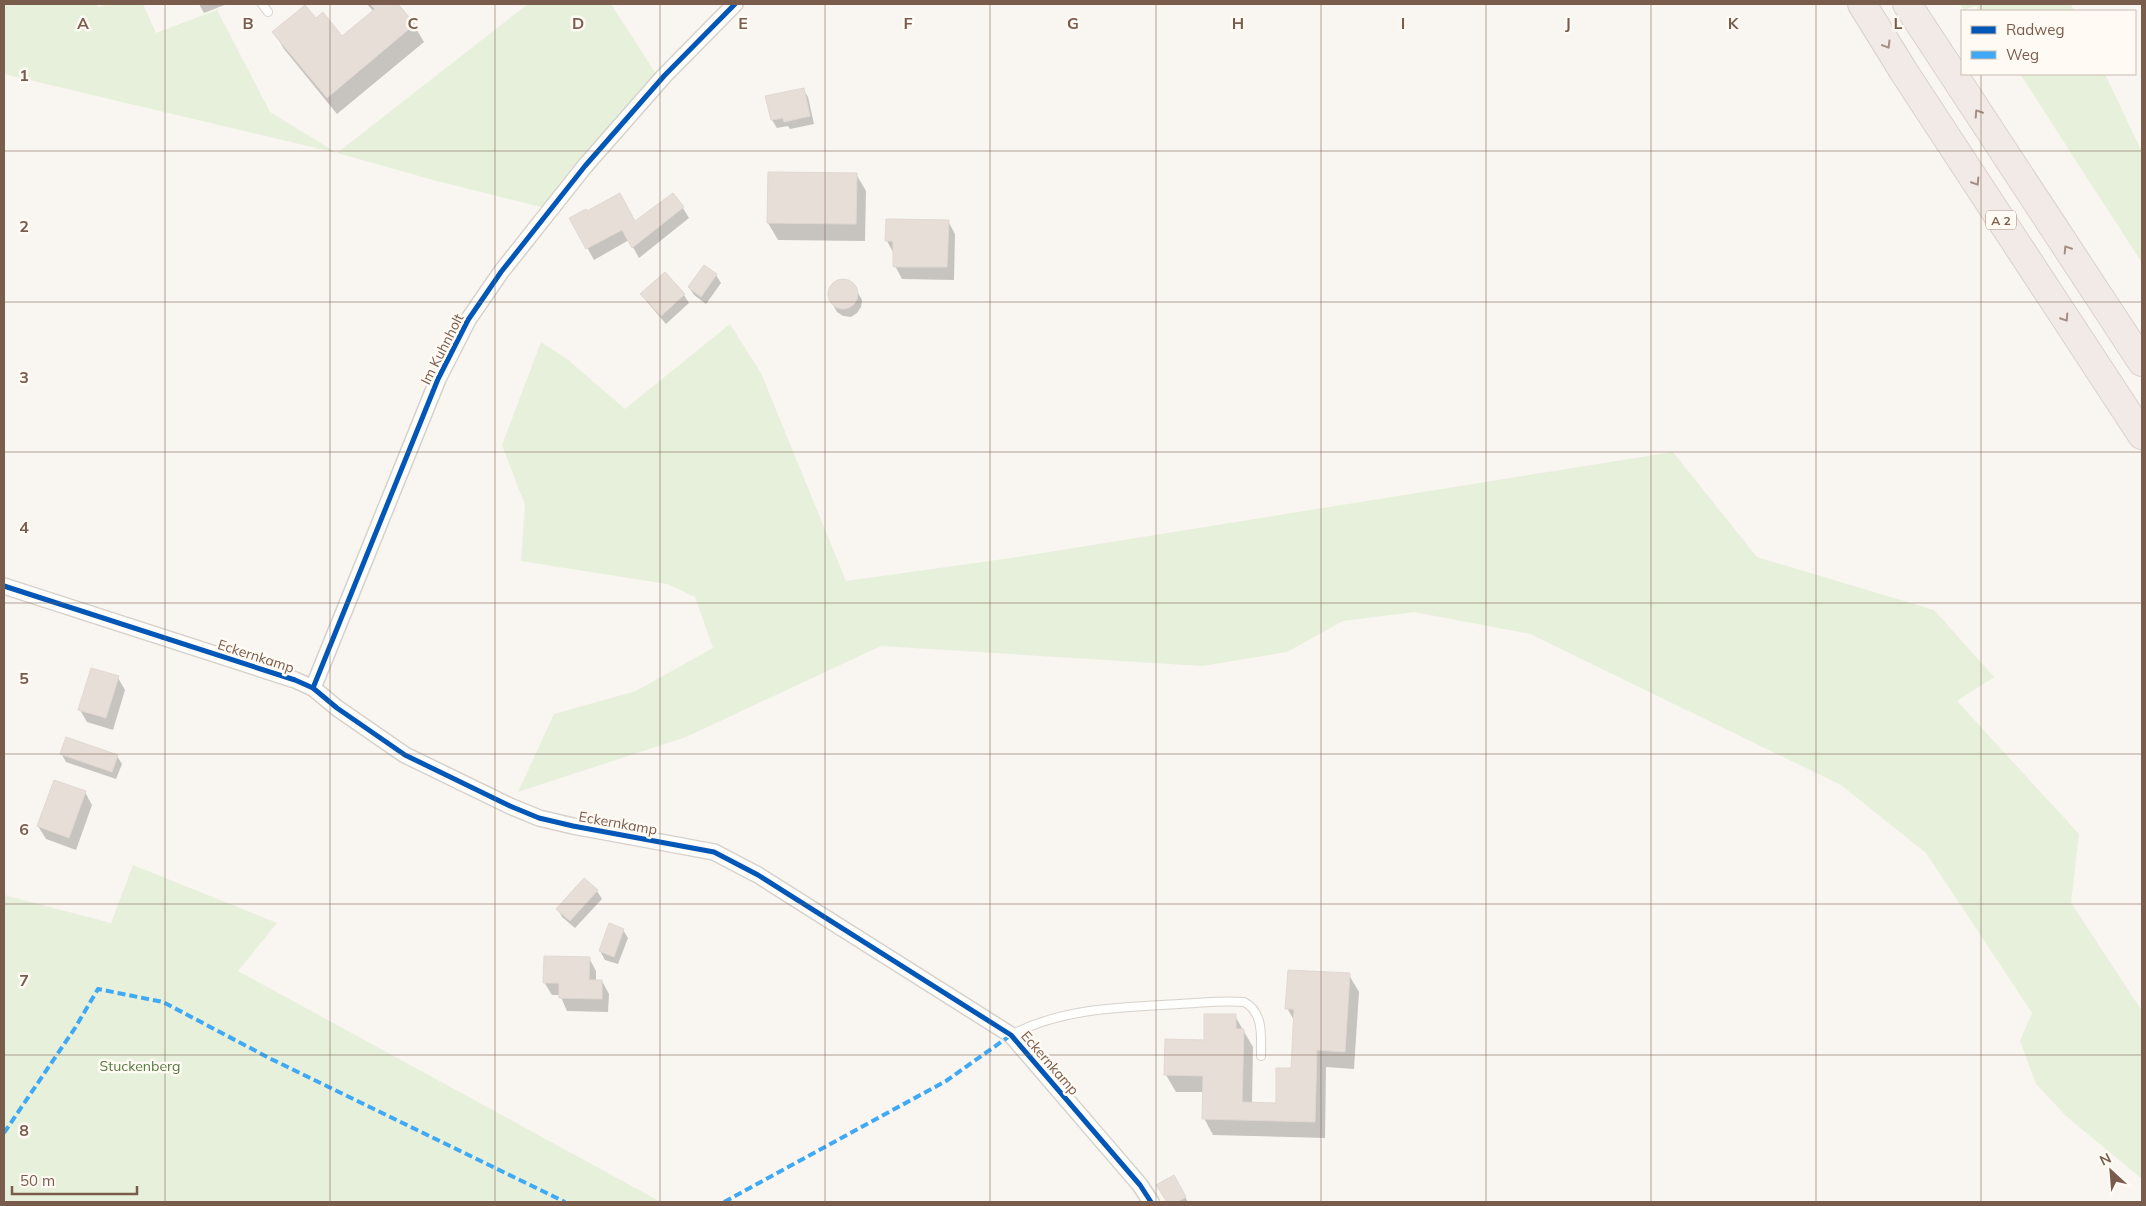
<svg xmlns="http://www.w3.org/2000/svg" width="2146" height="1206" font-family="Mulish,sans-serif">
<rect width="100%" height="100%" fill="#f9f5f0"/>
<!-- green -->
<g fill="#e7f0db">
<polygon points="4,4 96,4 98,7 111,4 143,4 156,33 217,10 270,112 337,153 528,4 611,4 656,74 541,207 437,181 337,153 4,74"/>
<polygon points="1960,4 2071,4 2074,11 1980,11 1976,6 1964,10"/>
<polygon points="2020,74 2105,74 2142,152 2142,263"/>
<polygon points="730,324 761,373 846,581 1011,558 1673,452 1757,557 1934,610 1994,677 1957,701 2079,834 2071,903 2142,1011 2142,1179 2067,1117 2036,1084 2020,1041 2032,1013 1926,853 1841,785 1530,634 1414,612 1343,621 1287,652 1202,666 881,646 686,737 518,792 554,714 636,691 713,648 695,597 667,584 521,561 525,505 502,445 541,342 567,359 625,409"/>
<polygon points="133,865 277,923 238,971 661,1202 4,1202 4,895 111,923"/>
</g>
<!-- shadow -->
<g fill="#0003">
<polygon points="199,4 227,4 204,13"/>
<polygon points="367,4 397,4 414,25 424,42 337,114 284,49 274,32 342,38 374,12"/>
<polygon points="803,89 808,97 814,124 790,129 788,126 777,128 772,120 767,97"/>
<polygon points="856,174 866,191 865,241 778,240 768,223"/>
<polygon points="683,208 689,218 639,258 629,240 594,260 571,218 587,213 635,223"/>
<polygon points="948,221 955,234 954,280 902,279 895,266 894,254 887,241"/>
<polygon points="704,266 716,275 721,283 706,304 694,295 689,287"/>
<polygon points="840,280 847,280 853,284 862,300 861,307 857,313 851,317 843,316 837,312 829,297 829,289 833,283"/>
<polygon points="642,294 684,295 689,303 666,324 647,302"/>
<polygon points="118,678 125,690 113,730 87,722 80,710"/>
<polygon points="61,753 117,756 122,764 116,779 66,762"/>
<polygon points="85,792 92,805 76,850 46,839 38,826"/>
<polygon points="597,891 602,899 575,928 562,917 558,909"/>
<polygon points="623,930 628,938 618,964 605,960 600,951"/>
<polygon points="589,958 596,971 596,981 602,981 609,994 608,1012 567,1011 560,995 552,995 544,982"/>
<polygon points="1349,975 1359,992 1354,1069 1326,1067 1325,1138 1213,1135 1204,1118 1204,1092 1176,1092 1166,1075 1235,1016 1253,1047 1252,1103 1277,1104 1292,1069 1295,1022 1287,1008"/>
<polygon points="1173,1177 1188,1202 1168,1202 1158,1185"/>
</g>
<!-- building -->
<g fill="#e6ded7" stroke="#e2d8d2">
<polygon points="370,4 398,4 415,24 327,98 272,32 305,5 316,18 323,12 342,36 375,9"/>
<polygon points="804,88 810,116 784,122 783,118 771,120 765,96"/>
<polygon points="768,172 857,173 856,224 767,223"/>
<polygon points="620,193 635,221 673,193 684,207 632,248 622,230 586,249 569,218 586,209 587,211"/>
<polygon points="886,219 949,220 947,267 893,267 893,241 885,241"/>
<polygon points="704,265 717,274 701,297 688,287"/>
<polygon points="665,272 685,294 661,316 640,294"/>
<circle cx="843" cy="294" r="15"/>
<polygon points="91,668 119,676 106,718 78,710"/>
<polygon points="66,737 118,755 112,772 60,754"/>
<polygon points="54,780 86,791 69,838 37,826"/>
<polygon points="584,878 598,890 570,921 556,909"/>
<polygon points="609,923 624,929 614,957 599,951"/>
<polygon points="544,956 590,957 589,980 602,980 602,999 559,998 559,983 543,983"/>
<polygon points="1288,970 1350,973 1345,1052 1317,1050 1315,1122 1202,1119 1203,1076 1164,1075 1165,1039 1204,1040 1204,1014 1236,1014 1236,1029 1244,1029 1242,1102 1276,1103 1276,1068 1291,1068 1294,1009 1285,1009"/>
<polygon points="1174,1175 1186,1197 1177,1202 1167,1202 1156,1185"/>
</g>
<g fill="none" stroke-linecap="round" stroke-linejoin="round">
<!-- service casing -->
<g stroke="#d7d1cb" stroke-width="10">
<g id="service">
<polyline points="262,4 268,12"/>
<path d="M 1011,1035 C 1062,1008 1123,1007 1179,1004 C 1201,1003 1223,1000 1244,1002 C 1264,1012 1261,1037 1261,1056"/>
</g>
</g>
<!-- minor casing -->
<g stroke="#d7d1cb" stroke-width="18">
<g id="minor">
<polyline points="4,586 295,680 313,688 337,708 405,755 510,806 539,818 573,826 714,852 758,875 1011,1035 1140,1185 1151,1202"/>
<polyline points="313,688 438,379 468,320 501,272 585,166 664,76 735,4"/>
</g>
</g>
<!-- motorway casing -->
<g stroke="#dad1cc" stroke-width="30">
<g id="motorway">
<polyline points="1862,4 1904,72 2142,435"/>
<polyline points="1907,4 2142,362"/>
</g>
</g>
<!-- service -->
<use href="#service" stroke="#fefefd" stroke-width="8"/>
<!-- minor -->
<use href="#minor" stroke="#fefefd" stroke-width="15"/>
<!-- motorway -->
<use href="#motorway" stroke="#f2eae7" stroke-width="28"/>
<!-- quiet -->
<g stroke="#3fa9f5" stroke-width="4" stroke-dasharray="8 4" stroke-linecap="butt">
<polyline points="4,1133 75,1028 98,989 163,1002 271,1059 565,1202"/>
<polyline points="724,1202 946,1081 1011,1035"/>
</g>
<!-- cycleway casing -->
<g stroke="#fffaf3" stroke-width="8">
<g id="cycleway">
<polyline points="4,586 295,680 313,688 337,708 405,755 510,806 539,818 573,826 714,852 758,875 1011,1035 1140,1185 1151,1202"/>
<polyline points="313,688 438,379 468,320 501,272 585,166 664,76 735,4"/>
</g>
</g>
<!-- cycleway -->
<use href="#cycleway" stroke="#0057b8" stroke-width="5"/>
</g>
<!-- one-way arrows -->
<defs><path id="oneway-chevron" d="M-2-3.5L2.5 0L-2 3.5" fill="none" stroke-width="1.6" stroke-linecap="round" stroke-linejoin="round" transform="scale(1.25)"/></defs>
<g stroke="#a48e83">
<use href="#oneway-chevron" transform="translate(1887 45) rotate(59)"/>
<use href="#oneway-chevron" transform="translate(1978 113) rotate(-123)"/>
<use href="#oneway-chevron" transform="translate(1976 182) rotate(57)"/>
<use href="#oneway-chevron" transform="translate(2067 249) rotate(-123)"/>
<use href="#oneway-chevron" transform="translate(2065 318) rotate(57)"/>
</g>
<!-- grid -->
<path fill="none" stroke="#7a5c4d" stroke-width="1" stroke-opacity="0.55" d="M 165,4 L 165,1202M 330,4 L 330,1202M 495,4 L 495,1202M 660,4 L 660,1202M 825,4 L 825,1202M 990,4 L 990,1202M 1156,4 L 1156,1202M 1321,4 L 1321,1202M 1486,4 L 1486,1202M 1651,4 L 1651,1202M 1816,4 L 1816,1202M 1981,4 L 1981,11M 1981,74 L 1981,1202M 4,151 L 2142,151M 4,302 L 2142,302M 4,452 L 2142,452M 4,603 L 2142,603M 4,754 L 2142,754M 4,904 L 2142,904M 4,1055 L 2142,1055"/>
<g text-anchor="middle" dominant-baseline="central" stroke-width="5" stroke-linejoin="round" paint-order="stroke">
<!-- shield labels -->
<rect fill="#fffaf3" stroke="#a28b7f" stroke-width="1" x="1986" y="210.5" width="30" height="19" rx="4"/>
<g font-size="12" font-weight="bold" fill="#7a5c4d">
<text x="2001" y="220">A 2</text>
</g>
<!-- street labels -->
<g font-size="14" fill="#7a5c4d" stroke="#fffaf3">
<text transform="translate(442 349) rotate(-63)">Im Kuhnholt</text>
<text transform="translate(256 656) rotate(18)">Eckernkamp</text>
<text transform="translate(618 823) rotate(10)">Eckernkamp</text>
<text transform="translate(1050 1063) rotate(49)">Eckernkamp</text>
</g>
<!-- park labels -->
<g font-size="14" fill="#537a41" stroke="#fffaf3">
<text x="140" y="1066">Stuckenberg</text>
</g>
</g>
<g font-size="16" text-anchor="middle" font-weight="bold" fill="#7a5c4d" stroke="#fffaf3" stroke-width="5" stroke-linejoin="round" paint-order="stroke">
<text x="83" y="29">A</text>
<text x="248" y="29">B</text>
<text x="413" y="29">C</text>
<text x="578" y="29">D</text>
<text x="743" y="29">E</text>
<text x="908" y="29">F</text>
<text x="1073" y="29">G</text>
<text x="1238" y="29">H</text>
<text x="1403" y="29">I</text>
<text x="1568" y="29">J</text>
<text x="1733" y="29">K</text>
<text x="1898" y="29">L</text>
<text x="24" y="81">1</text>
<text x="24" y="232">2</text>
<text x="24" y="383">3</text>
<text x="24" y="533">4</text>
<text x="24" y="684">5</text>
<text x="24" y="835">6</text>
<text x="24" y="986">7</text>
<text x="24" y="1136">8</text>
</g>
<!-- border -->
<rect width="2146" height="1206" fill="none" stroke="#7a5c4d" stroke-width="10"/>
<!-- legend -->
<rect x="1961" y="10" width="175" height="65" fill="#fffaf3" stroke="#cabbb1"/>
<rect x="1971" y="26" width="25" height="8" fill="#0057b8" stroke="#cabbb1"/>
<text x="2006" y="35" font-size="15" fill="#7a5c4d">Radweg</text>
<rect x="1971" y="51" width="25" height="8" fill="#3fa9f5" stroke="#cabbb1"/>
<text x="2006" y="60" font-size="15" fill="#7a5c4d">Weg</text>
<!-- north arrow -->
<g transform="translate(2111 1171) rotate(334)" stroke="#fffaf3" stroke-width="4" paint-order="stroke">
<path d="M0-4L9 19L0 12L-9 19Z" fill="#7a5c4d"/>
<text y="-8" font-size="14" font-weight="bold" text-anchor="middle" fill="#7a5c4d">N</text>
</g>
<!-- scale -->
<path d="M12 1186v8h125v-8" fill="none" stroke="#7a5c4d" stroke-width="2.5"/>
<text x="20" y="1186" font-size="15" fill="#7a5c4d" stroke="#fffaf3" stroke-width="4" paint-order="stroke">50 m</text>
</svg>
